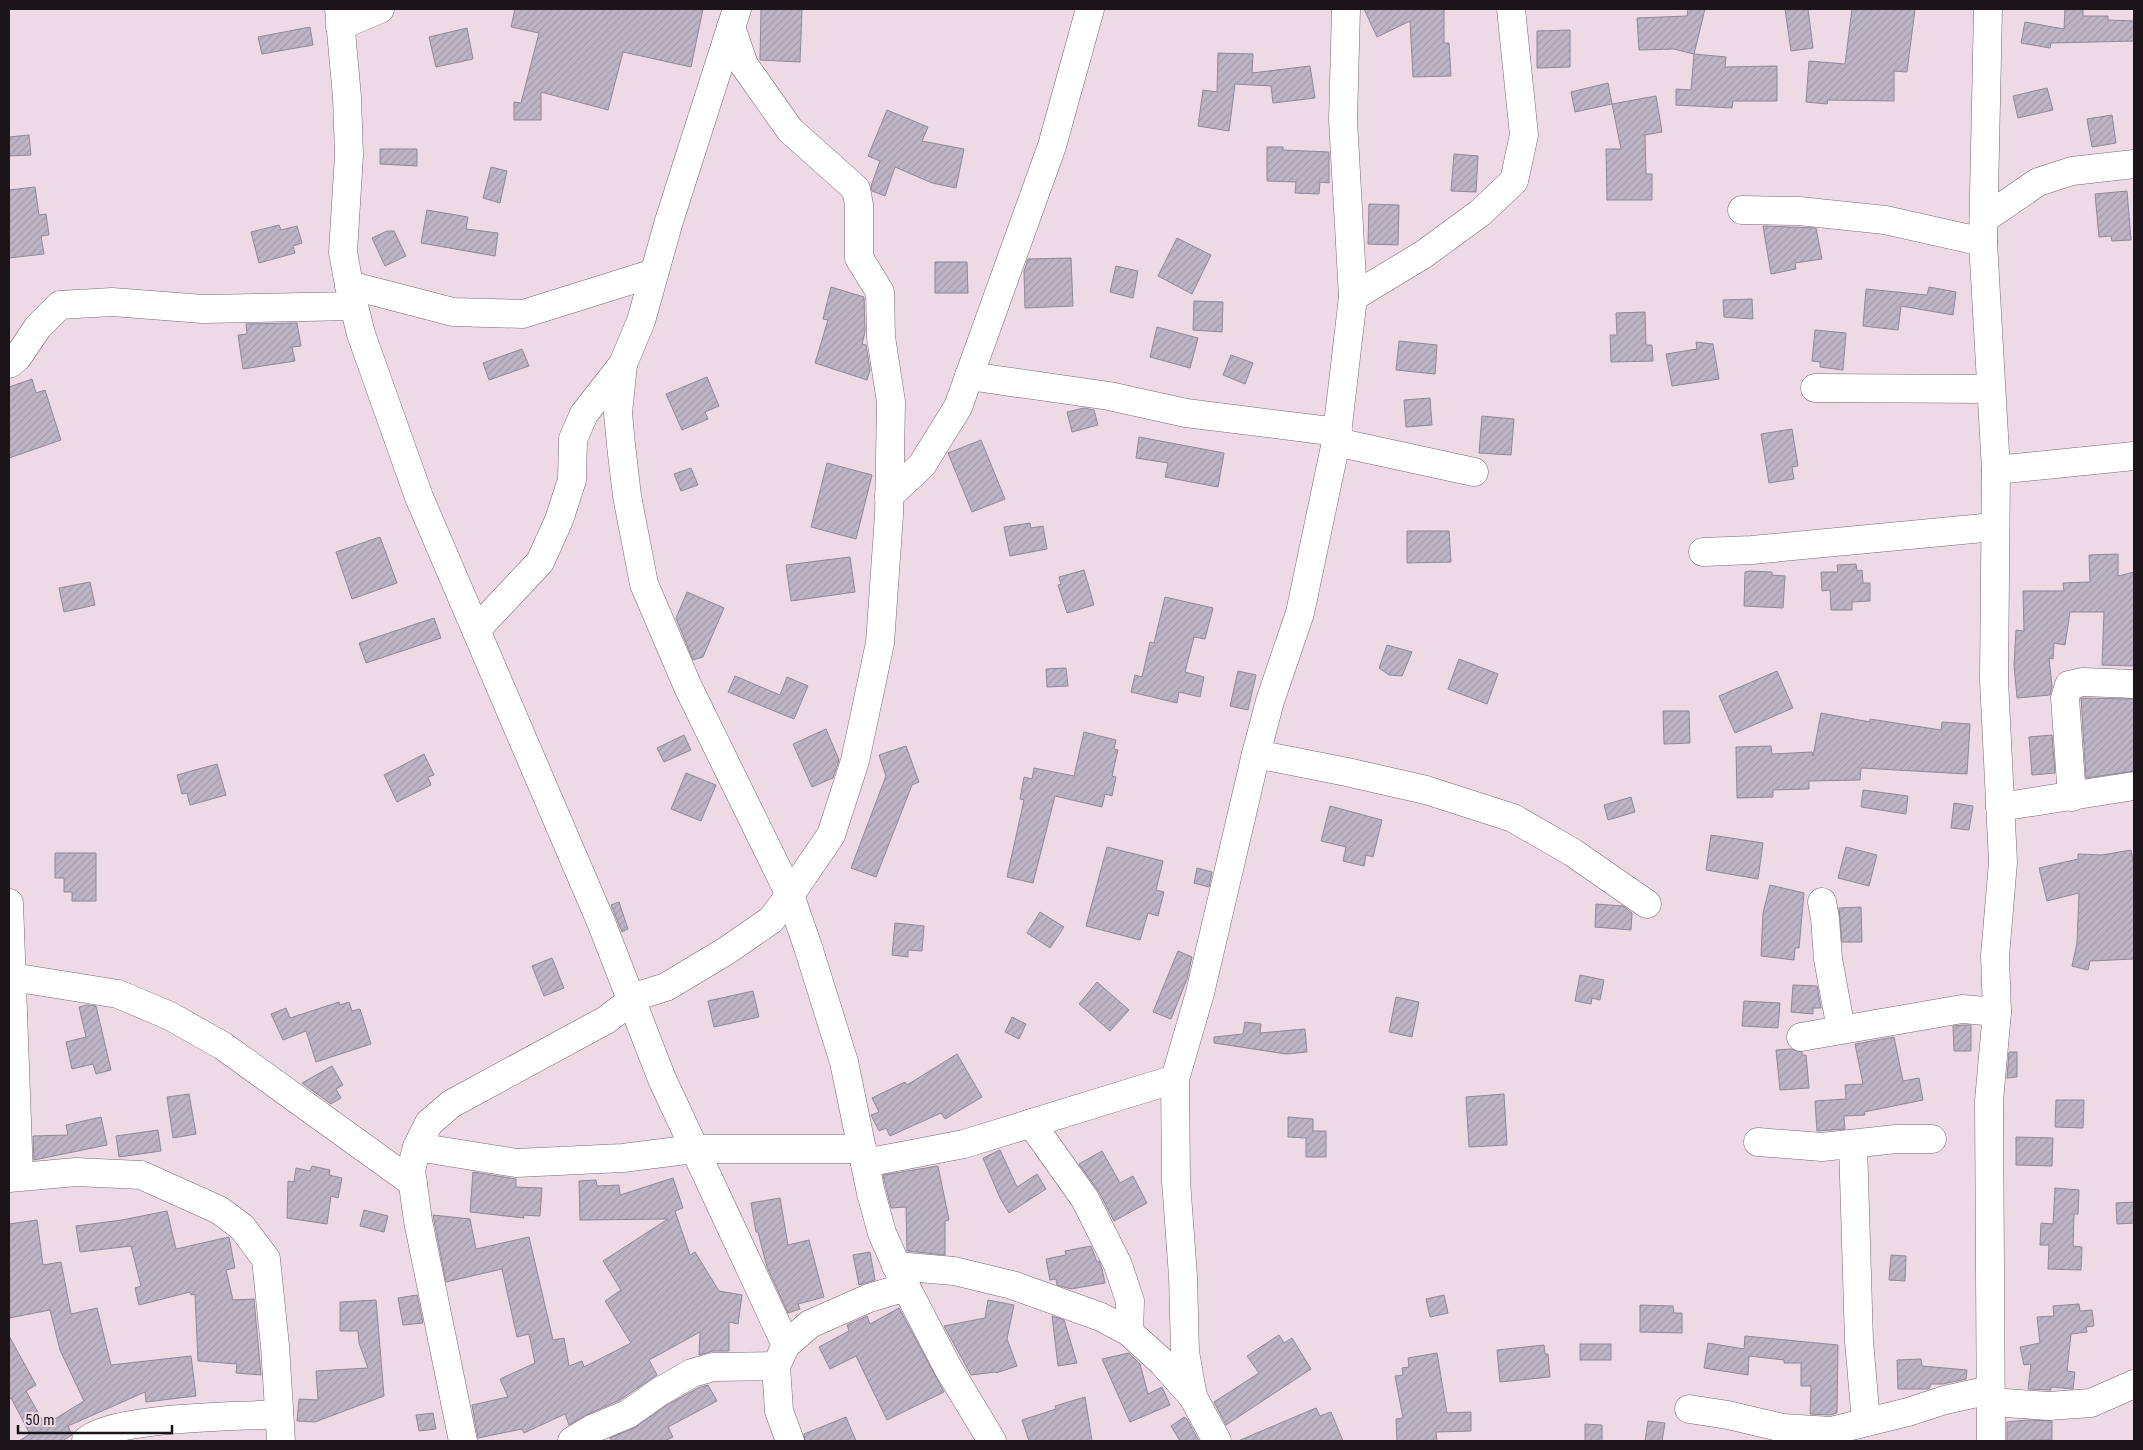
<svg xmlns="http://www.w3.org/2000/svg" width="2143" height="1450" font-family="'Roboto Condensed',sans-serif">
<defs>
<pattern id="building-hatch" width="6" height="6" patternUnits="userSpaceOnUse" patternTransform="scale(1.25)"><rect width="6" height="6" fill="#bdb5c5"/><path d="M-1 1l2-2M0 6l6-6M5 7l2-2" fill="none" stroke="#a29ba8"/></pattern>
</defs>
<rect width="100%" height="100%" fill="#eddae5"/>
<!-- building -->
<g fill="url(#building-hatch)" stroke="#908898">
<polygon points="515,9 703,9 691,67 623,52 608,110 541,92 541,120 514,120 514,102 521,103 539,33 511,27"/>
<polygon points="761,9 802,9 800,62 760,60"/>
<polygon points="1364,9 1444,9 1444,43 1449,43 1451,76 1413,77 1410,21 1377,37"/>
<polygon points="1688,9 1705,9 1694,54 1674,49 1639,50 1637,18 1687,16"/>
<polygon points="1785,9 1808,9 1813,48 1791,51"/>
<polygon points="1852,9 1915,9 1907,72 1894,71 1894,101 1828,100 1827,104 1806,102 1809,61 1845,64"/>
<polygon points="2065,9 2083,9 2083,16 2108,16 2108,20 2134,21 2134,41 2051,43 2050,48 2021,43 2025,22 2064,29"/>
<polygon points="310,27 313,45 262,54 258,37"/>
<polygon points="467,28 473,59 436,67 429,37"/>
<polygon points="1570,30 1570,67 1537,68 1537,31"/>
<polygon points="1218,53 1253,54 1252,73 1310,66 1315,98 1273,103 1271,86 1235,84 1229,131 1198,126 1203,90 1217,92"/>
<polygon points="1694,54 1726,57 1725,67 1777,66 1777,101 1733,101 1732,108 1676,105 1676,89 1691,90"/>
<polygon points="1608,83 1612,104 1575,112 1571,92"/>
<polygon points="2047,88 2053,110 2018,118 2013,96"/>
<polygon points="1656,96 1662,132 1645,135 1646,174 1652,174 1652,200 1607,200 1606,149 1621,149 1612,104"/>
<polygon points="887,110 928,127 922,141 964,149 956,188 932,183 895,167 885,196 872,191 871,186 880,161 868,156"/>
<polygon points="2112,115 2116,143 2092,147 2087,119"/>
<polygon points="29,135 31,155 9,156 9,137"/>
<polygon points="1267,147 1283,147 1283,150 1329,152 1329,183 1320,182 1319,194 1295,193 1296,182 1267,181"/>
<polygon points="380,149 417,149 417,166 380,164"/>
<polygon points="1454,154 1478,156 1476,192 1451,191"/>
<polygon points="491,167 507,171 500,203 483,198"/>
<polygon points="35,187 39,215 46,214 49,235 41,236 44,254 9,258 9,190"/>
<polygon points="2127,191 2131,240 2112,241 2111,236 2099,237 2095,194"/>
<polygon points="1369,204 1399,205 1398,245 1368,244"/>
<polygon points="427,210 468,217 466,229 498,233 495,256 421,243"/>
<polygon points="279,225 281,230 297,226 302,243 293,246 295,253 259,263 251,232"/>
<polygon points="1763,226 1816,228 1822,259 1795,263 1796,269 1771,274"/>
<polygon points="387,231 394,231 406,256 385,266 372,238"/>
<polygon points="1177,238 1211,255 1192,294 1158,276"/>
<polygon points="1071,258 1073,306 1025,308 1024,271 1028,259"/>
<polygon points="935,262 967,262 968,293 935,293"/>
<polygon points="1116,266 1138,271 1133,298 1110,292"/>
<polygon points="831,287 864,297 865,332 862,344 866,345 870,370 867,380 815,363 828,320 823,319"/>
<polygon points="1929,287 1956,292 1953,315 1901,306 1898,330 1863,326 1866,289 1927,295"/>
<polygon points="1752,299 1753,319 1724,317 1723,300"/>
<polygon points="1194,301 1223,302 1222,332 1193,330"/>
<polygon points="1645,312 1646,345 1652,345 1653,361 1611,362 1610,335 1617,335 1616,313"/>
<polygon points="297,323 301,346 292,347 295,361 243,369 238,335 247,334 246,324"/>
<polygon points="1157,327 1198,338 1190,368 1150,357"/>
<polygon points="1815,330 1846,333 1843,370 1820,367 1820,362 1812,361"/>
<polygon points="1399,341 1437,345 1435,374 1396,370"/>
<polygon points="1696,342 1713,344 1719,379 1672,386 1666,354 1697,349"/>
<polygon points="522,349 529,366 489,380 483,363"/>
<polygon points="1231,355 1253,363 1245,384 1223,375"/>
<polygon points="707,377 719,406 705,412 708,419 682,430 666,394"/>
<polygon points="32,379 36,393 45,390 61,440 9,458 9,387"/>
<polygon points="1430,398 1432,425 1406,427 1404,400"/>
<polygon points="1084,408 1094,410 1098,425 1072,432 1067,412"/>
<polygon points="1482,416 1514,419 1511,455 1479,453"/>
<polygon points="1792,429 1798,466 1792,467 1794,479 1769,483 1761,434"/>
<polygon points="1139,437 1224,453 1218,487 1165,477 1168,463 1136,458"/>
<polygon points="981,440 1005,499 972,512 948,453"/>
<polygon points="827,463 872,475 856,539 811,527"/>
<polygon points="691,468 698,485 681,491 674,474"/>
<polygon points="1030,523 1031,528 1043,526 1047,549 1010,556 1004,527"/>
<polygon points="1407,531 1449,531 1451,562 1407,563"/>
<polygon points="380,537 397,583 352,599 336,552"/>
<polygon points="2118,554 2118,576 2134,572 2134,666 2102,665 2104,612 2070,612 2065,645 2054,643 2053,659 2049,658 2052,686 2050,695 2017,698 2014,665 2016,630 2024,631 2023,591 2064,591 2063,583 2090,582 2089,555"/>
<polygon points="850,557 855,592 791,601 786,565"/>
<polygon points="1856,564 1857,571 1862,570 1863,583 1870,583 1870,601 1852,602 1852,610 1831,610 1830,590 1822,591 1821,572 1838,572 1837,565"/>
<polygon points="1084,570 1094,605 1067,613 1058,585 1061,584 1059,577"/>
<polygon points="1749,571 1772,572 1772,575 1785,576 1783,608 1744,606 1745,572"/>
<polygon points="90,582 95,605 64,612 59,588"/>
<polygon points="687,592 724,608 703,657 693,660 676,618"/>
<polygon points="1165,597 1213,608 1205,639 1194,637 1185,672 1204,677 1200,697 1179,692 1177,703 1131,692 1135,675 1142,677 1150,642 1154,643"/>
<polygon points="434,618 441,638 366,663 359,643"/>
<polygon points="1387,645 1412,652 1402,676 1389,675 1379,668"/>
<polygon points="1459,659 1498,674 1487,704 1448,689"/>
<polygon points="1066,668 1068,686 1047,687 1046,669"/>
<polygon points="1238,671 1256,675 1248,710 1230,706"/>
<polygon points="1777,671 1793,708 1735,733 1719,696"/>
<polygon points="735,676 780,695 787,677 808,686 794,719 728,692"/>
<polygon points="2081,698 2134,699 2134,771 2086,778"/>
<polygon points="1663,711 1689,711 1690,743 1664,744"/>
<polygon points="1821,713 1870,722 1870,719 1941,730 1942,722 1970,724 1967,774 1861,768 1860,780 1809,781 1809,789 1773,790 1773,797 1737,798 1736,747 1771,746 1772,754 1812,752 1813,756"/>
<polygon points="826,729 839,760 833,778 812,787 793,744"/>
<polygon points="1084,732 1116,740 1114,749 1118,750 1112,776 1116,777 1112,796 1105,794 1102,807 1055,796 1033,883 1007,877 1024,800 1020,799 1024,777 1032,779 1034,768 1074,776"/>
<polygon points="684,735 691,750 664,762 657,748"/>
<polygon points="2052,735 2055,773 2032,775 2029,737"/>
<polygon points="906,746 919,782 912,785 876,877 851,868 886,776 879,755"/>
<polygon points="424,754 434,775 428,777 431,785 397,802 384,775"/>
<polygon points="217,764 226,795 190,805 187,793 182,794 177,775"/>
<polygon points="686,773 716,785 701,821 671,809"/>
<polygon points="1863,790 1908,796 1906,814 1861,807"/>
<polygon points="1631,797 1635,812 1608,820 1604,805"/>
<polygon points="1954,803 1973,806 1969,830 1951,828"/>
<polygon points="1330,806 1382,820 1373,857 1366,855 1364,866 1343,861 1346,847 1321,841"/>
<polygon points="1711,835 1763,843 1758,879 1706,870"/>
<polygon points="1107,847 1163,861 1156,890 1164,892 1158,916 1148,913 1140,940 1086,926"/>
<polygon points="1846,847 1877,855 1869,886 1838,878"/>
<polygon points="2131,850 2134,866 2134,959 2090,961 2088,970 2072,966 2077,943 2079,893 2047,901 2039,868 2078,859 2078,854 2102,855"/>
<polygon points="55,853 96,853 96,901 72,901 72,892 64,892 64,878 55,878"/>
<polygon points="1197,868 1212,872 1209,887 1194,883"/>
<polygon points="1770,885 1804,893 1799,948 1795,948 1794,960 1761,956 1763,913"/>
<polygon points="619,902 628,929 622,932 611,905"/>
<polygon points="1596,904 1623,906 1632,913 1631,930 1595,927"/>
<polygon points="1861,907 1862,942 1842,942 1839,908"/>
<polygon points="1040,912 1064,927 1050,948 1027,933"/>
<polygon points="895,923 924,926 922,951 908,950 908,957 892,955"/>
<polygon points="1178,951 1192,957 1187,979 1171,1019 1153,1012"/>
<polygon points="552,958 564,988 544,996 532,966"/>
<polygon points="1580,975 1604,980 1600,1000 1592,998 1591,1004 1575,1001"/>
<polygon points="1097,982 1129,1010 1110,1031 1079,1004"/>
<polygon points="1793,985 1817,986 1821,1008 1813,1008 1813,1014 1791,1012"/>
<polygon points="753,991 759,1017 714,1027 708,1001"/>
<polygon points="1396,997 1419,1002 1412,1037 1389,1032"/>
<polygon points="1744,1001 1780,1003 1778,1028 1742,1026"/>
<polygon points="339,1002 340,1005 349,1002 352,1011 360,1009 371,1044 316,1062 306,1031 283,1040 271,1014 286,1008 290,1018"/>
<polygon points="87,1005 96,1006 111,1070 96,1074 93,1064 72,1069 66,1042 86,1037 79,1007"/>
<polygon points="1012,1017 1026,1024 1019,1039 1005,1032"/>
<polygon points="1245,1022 1261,1024 1260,1033 1305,1029 1307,1052 1286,1054 1214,1043 1214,1037 1243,1034"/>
<polygon points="1963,1025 1971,1025 1971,1051 1954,1051 1953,1026"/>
<polygon points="1894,1037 1903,1081 1919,1078 1923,1100 1864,1112 1865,1115 1844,1116 1845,1129 1817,1131 1815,1101 1846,1099 1845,1085 1863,1084 1855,1044"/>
<polygon points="1791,1049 1802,1052 1802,1055 1806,1055 1809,1088 1780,1090 1776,1050"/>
<polygon points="2009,1052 2017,1052 2017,1077 2007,1078"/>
<polygon points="957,1054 982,1097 945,1119 941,1113 890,1136 886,1128 879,1131 871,1115 879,1112 872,1098 905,1082 907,1085"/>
<polygon points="332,1066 343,1085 336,1089 341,1098 331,1104 302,1083"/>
<polygon points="189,1094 196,1134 173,1138 167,1097"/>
<polygon points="1504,1094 1507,1145 1469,1147 1466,1097"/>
<polygon points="2056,1100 2084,1100 2083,1128 2055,1127"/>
<polygon points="101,1117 107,1145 34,1160 33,1136 68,1135 66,1125"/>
<polygon points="1288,1117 1313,1119 1313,1131 1326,1131 1326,1157 1306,1157 1306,1138 1288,1137"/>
<polygon points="158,1130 161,1151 119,1157 116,1136"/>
<polygon points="2016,1137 2053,1138 2052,1166 2016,1165"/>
<polygon points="1000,1150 1017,1187 1037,1174 1046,1189 1009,1213 1000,1198 983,1158"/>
<polygon points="1102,1151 1120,1183 1133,1176 1147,1203 1114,1221 1099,1192 1079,1164"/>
<polygon points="312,1166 330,1170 329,1175 342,1178 338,1198 331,1196 327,1224 287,1218 288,1181 294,1182 296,1168 310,1171"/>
<polygon points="938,1166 949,1220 945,1221 945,1255 907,1251 906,1207 891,1208 883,1175"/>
<polygon points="473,1172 516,1179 516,1187 542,1188 540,1216 523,1215 524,1218 470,1212"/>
<polygon points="673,1178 683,1208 675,1211 690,1255 695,1252 719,1291 742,1295 738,1324 729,1322 729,1351 713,1351 699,1355 700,1332 649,1360 657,1375 620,1400 586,1415 569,1425 565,1414 524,1433 522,1429 478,1438 472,1405 508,1397 500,1379 535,1363 529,1334 517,1337 502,1269 446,1282 433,1215 470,1219 476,1249 529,1237 553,1340 564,1338 569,1366 582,1361 584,1367 631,1343 605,1301 621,1290 603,1261 668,1219 580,1220 579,1181 596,1180 597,1186 619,1185 620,1195"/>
<polygon points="2055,1188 2079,1190 2078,1214 2074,1214 2073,1246 2082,1247 2081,1270 2048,1269 2049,1245 2040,1245 2041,1223 2053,1224"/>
<polygon points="780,1198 788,1245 809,1240 824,1297 798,1304 800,1309 788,1313 767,1267 758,1232 756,1232 751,1203"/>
<polygon points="2134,1202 2134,1223 2117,1224 2116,1203"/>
<polygon points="364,1210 388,1216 384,1232 360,1226"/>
<polygon points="167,1211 176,1249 229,1237 235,1268 226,1270 233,1300 254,1299 261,1375 236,1373 237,1364 198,1361 195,1294 191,1295 190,1292 139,1305 135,1288 141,1286 131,1246 80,1252 76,1226 122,1220"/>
<polygon points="37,1220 43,1265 61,1262 71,1314 97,1308 111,1365 191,1356 196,1396 146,1402 145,1392 68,1426 72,1435 62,1441 19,1441 30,1434 11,1398 9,1399 9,1336 36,1385 26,1391 45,1425 84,1401 60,1350 50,1310 9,1318 9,1224"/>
<polygon points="1091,1246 1097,1262 1099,1261 1102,1269 1105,1283 1071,1289 1057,1285 1056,1279 1050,1280 1046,1259 1066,1255 1065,1251"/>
<polygon points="870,1252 875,1280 859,1285 853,1255"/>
<polygon points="1891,1255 1906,1256 1905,1281 1889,1280"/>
<polygon points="417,1295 423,1323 403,1325 398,1298"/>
<polygon points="1444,1295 1448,1313 1430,1317 1426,1299"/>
<polygon points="376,1300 384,1396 315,1422 297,1421 299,1399 318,1400 316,1371 368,1368 359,1343 358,1331 340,1331 340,1302"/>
<polygon points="988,1300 1014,1305 1007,1339 1017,1366 996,1373 995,1372 971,1375 944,1326 985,1318"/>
<polygon points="2079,1304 2080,1311 2092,1310 2094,1326 2086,1327 2087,1332 2071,1334 2067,1371 2075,1372 2073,1389 2051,1387 2051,1390 2028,1389 2031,1364 2024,1365 2020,1347 2040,1343 2037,1317 2054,1316 2053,1306"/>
<polygon points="1640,1305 1673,1306 1674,1313 1682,1313 1682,1333 1640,1332"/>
<polygon points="899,1308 944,1392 887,1420 856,1356 830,1369 819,1347 849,1331 847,1325 867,1316 870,1324"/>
<polygon points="1052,1316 1064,1320 1077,1363 1058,1366"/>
<polygon points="1279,1335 1284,1343 1292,1338 1311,1369 1226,1425 1214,1402 1259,1373 1247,1356"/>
<polygon points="1745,1336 1838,1345 1837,1413 1830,1415 1810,1414 1811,1386 1801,1386 1801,1363 1784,1363 1784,1360 1749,1356 1748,1375 1704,1368 1708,1343 1744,1349"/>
<rect x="1580" y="1344" width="31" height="16"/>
<polygon points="1544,1345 1545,1354 1548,1354 1550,1377 1500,1382 1497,1350"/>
<polygon points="1129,1353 1140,1364 1148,1394 1162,1387 1170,1405 1130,1422 1102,1359"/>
<polygon points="1437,1353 1447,1413 1471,1412 1471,1431 1436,1432 1437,1441 1397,1441 1396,1419 1403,1418 1395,1376 1403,1375 1402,1368 1409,1367 1408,1358"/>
<polygon points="1921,1359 1922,1366 1967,1370 1966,1379 1943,1384 1931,1384 1929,1389 1898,1389 1897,1360"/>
<polygon points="708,1385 717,1401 668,1427 673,1437 664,1441 612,1441 610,1438 634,1428 667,1405 698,1388"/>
<polygon points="1085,1397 1092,1441 1029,1441 1022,1420 1056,1409 1055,1406"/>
<polygon points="1316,1408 1320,1416 1331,1412 1343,1441 1238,1441"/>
<polygon points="433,1413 436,1429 419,1431 416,1415"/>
<polygon points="846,1417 856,1441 805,1441 804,1434"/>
<polygon points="1184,1417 1187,1419 1199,1441 1180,1441 1171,1426"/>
<polygon points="2027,1420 2052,1421 2052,1440 2007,1441 2007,1422"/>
<polygon points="1648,1421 1665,1423 1662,1441 1645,1441"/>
<polygon points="1585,1424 1602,1425 1602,1441 1585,1441"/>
</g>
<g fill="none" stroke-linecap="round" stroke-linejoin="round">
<!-- minor casing -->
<g stroke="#776771" stroke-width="29">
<g id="minor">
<polyline points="339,9 347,97 349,155 343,252 349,285 361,334 419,497 601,922 662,1079 786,1345"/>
<polyline points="1988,9 1983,242 1996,470 1994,680 2003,862 1995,956 1997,1012 1989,1101 1991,1441"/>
<polyline points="340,26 380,9"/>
<polyline points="1742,210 1799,211 1885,220 1983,242"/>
<polyline points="1984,219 2038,182 2072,171 2134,164"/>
<polyline points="349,285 453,312 523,314 654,273"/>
<polyline points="1353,297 1424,254 1480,213 1514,181 1524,135 1511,9"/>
<polyline points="9,364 17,358 38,327 60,305 112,302 203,309 354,306"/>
<polyline points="623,364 618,413 621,445 627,496 644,584 688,687 790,895 808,947 844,1062 871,1193 882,1233 906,1287 948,1368 992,1441"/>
<polyline points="969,376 1109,396 1186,413 1338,432"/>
<polyline points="1815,388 1991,389"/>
<polyline points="1336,442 1474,472"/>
<polyline points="1996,470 2134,456"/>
<polyline points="889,496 922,465 958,407 1052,146 1090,9"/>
<polyline points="1703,552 1752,550 1994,527"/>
<polyline points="476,630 540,562 559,520 572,480 573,439 584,414 623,364 641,321 669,221 737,9"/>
<polyline points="1256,754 1347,772 1426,790 1513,818 1572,852 1647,904"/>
<polyline points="2072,797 2065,698 2069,685 2083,682 2134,684"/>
<polyline points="2000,807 2134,786"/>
<polyline points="1822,902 1825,918 1828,959 1841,1029"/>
<polyline points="9,903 19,1176"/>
<polyline points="12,977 118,994 170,1016 223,1046 413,1183"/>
<polyline points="631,998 666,987 726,951 771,920 790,895 831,835 855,761 880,643 889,515 891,402 881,337 880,292 859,258 859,205 856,189 790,130 744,65 731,27"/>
<polyline points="1801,1037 1962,1009 1997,1012"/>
<polyline points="1031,1123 1085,1199 1118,1265 1130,1301 1129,1332"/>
<polyline points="1758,1142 1822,1147 1896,1139 1932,1139"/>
<polyline points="1853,1144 1859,1341 1866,1422"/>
<polyline points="417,1147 516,1163 623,1158 694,1149 862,1149"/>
<polyline points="865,1163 964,1144 1175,1079"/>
<polyline points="9,1178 76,1172 141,1175 219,1210 242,1227 266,1259 275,1346 281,1441"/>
<polyline points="896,1266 954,1271 1012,1285 1101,1317 1129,1332 1162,1362 1193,1397"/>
<polyline points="1990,1402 2049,1406 2091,1403 2134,1384"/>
<polyline points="1689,1409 1728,1415 1783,1428 1831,1431 1908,1412 1945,1400 1990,1390"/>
<path d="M 86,1441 C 111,1416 240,1417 279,1414"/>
<polyline points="463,1441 418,1221 411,1170 417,1147 429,1123 451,1104 606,1020 632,1000"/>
<polyline points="572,1441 592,1429 628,1414 659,1392 692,1373 713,1367 776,1366"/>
<polyline points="790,1441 779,1411 776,1366 786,1345 810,1324 869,1298 906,1287"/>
<polyline points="1217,1441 1193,1397 1185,1352 1183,1276 1176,1181 1175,1079 1200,993 1256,754 1270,701 1300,613 1336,442 1353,297 1343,120 1346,9"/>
</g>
</g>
<!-- minor -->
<use href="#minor" stroke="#fff" stroke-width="28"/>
</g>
<!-- border -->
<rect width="2143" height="1450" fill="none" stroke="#1b1418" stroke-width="20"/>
<!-- scale -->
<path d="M18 1425v8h154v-8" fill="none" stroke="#1b1418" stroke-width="2.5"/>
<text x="25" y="1425" font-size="15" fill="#1b1418" stroke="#eddae5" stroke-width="4" paint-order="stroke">50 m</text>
</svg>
